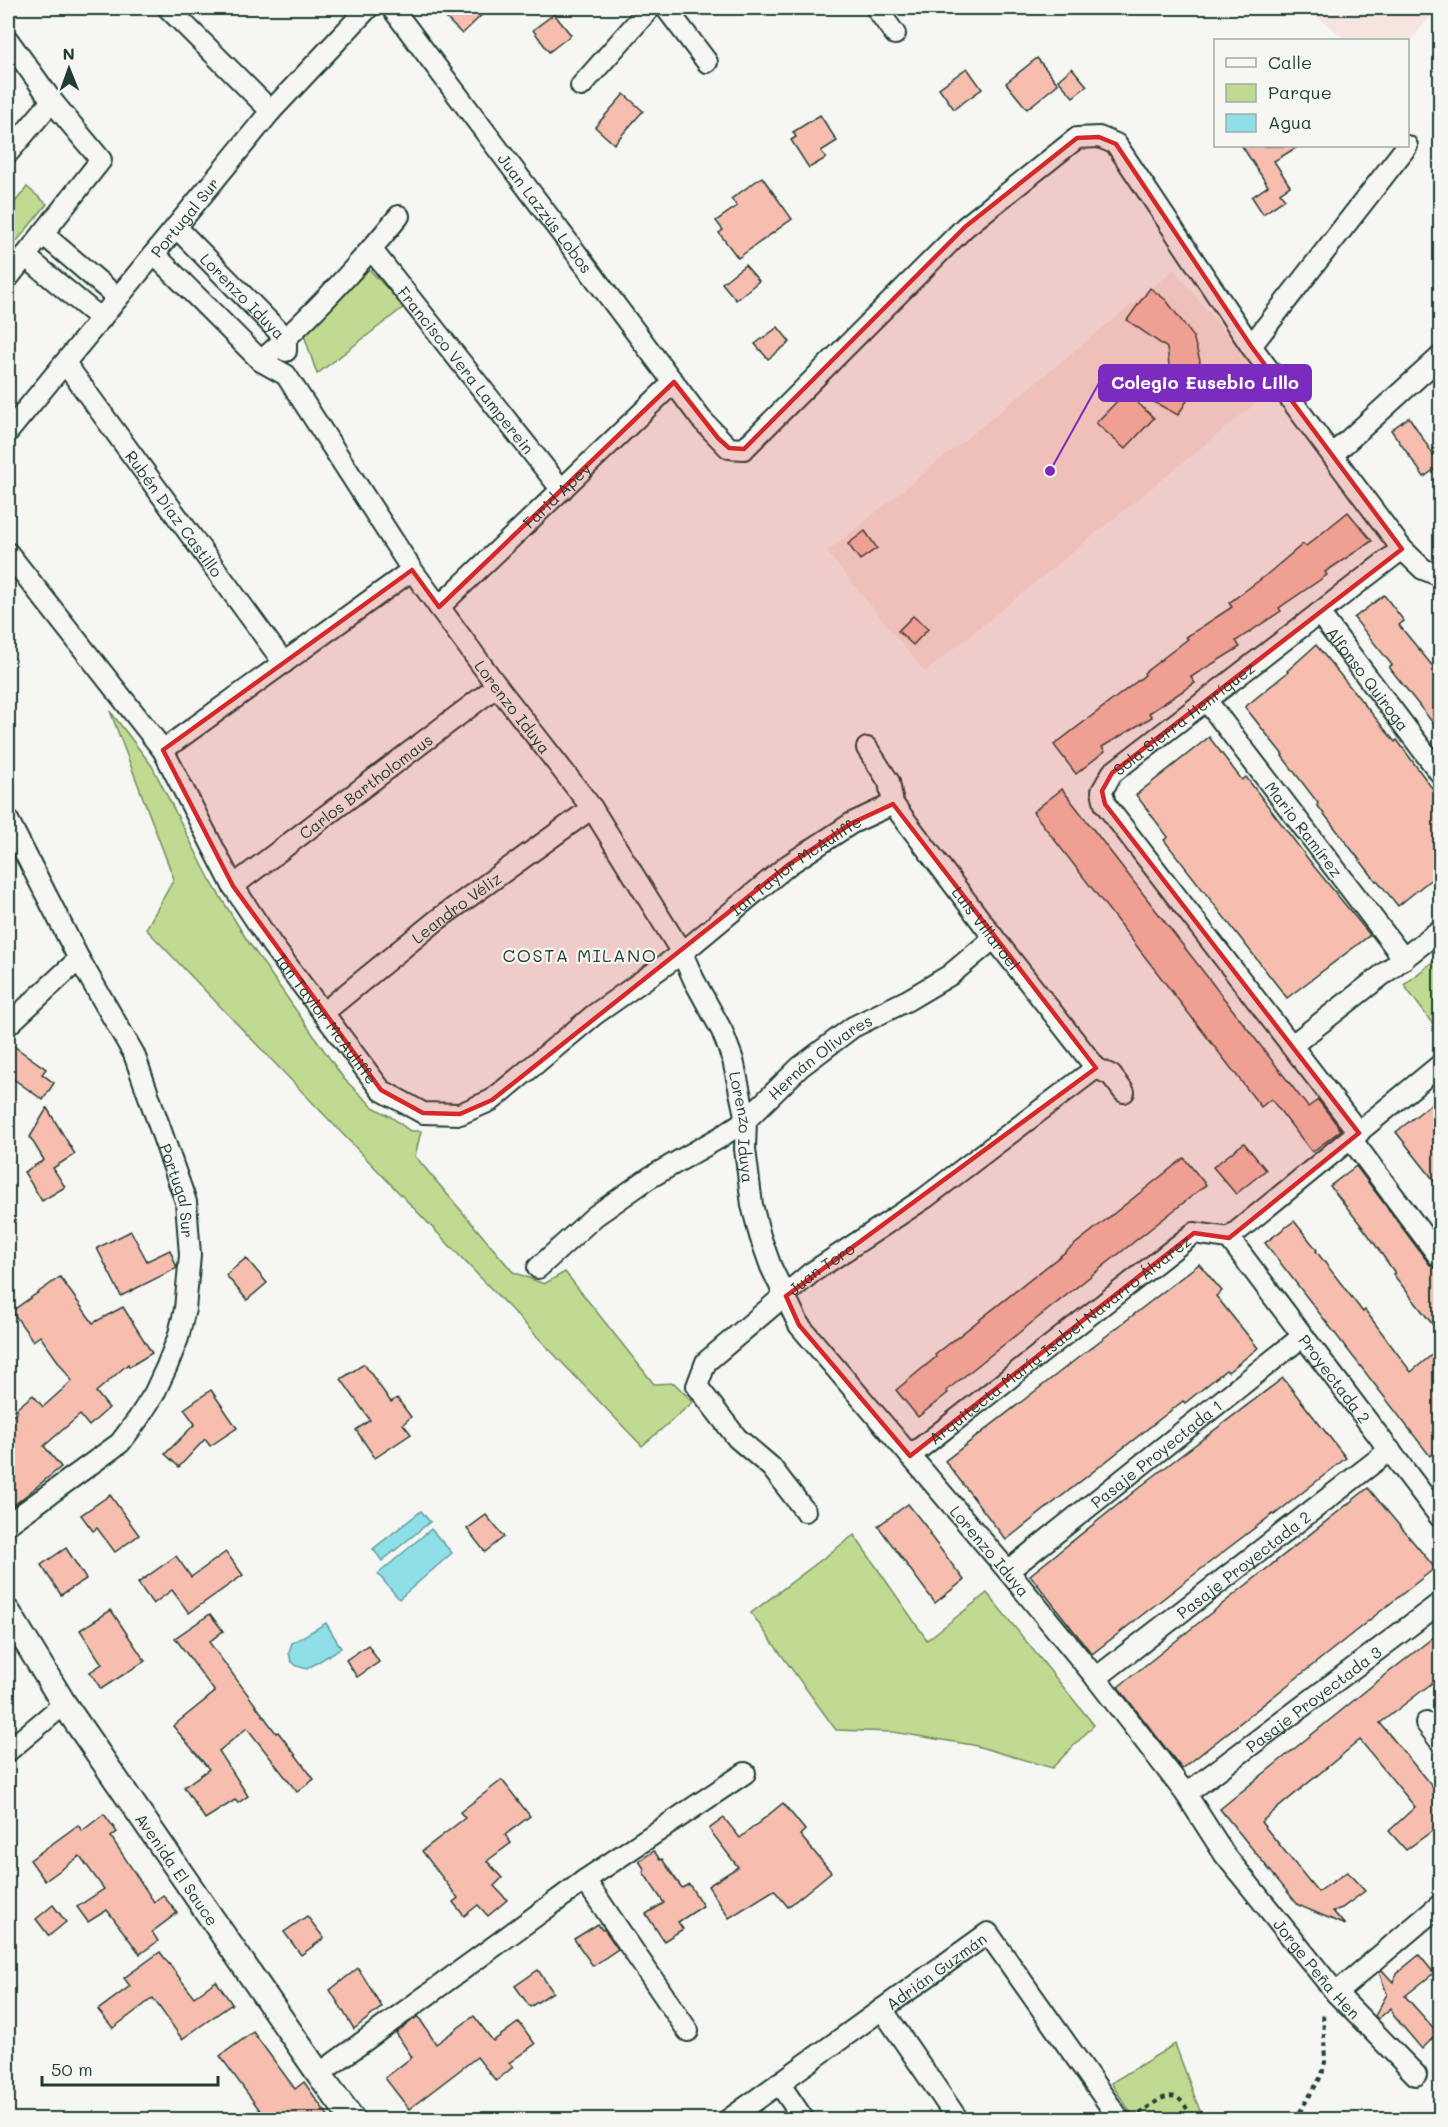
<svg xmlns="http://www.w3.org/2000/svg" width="1448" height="2127" font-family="Mali,sans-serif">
<rect width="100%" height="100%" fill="#f6f6f2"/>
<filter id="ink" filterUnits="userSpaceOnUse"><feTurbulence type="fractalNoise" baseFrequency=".0167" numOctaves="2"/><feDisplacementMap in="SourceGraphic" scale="12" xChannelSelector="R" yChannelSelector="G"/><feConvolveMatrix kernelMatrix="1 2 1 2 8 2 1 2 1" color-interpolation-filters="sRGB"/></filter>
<g filter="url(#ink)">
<!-- built -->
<g fill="#f6e5de">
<polygon points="1305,8 1437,8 1408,44 1408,40 1347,40"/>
<polygon points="1174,270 1272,390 925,672 827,552"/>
</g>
<!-- green -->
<g fill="#c1da91" stroke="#708c62" stroke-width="1.5">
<polygon points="27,187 47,204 8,252 8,211"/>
<polygon points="369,269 404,307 317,374 304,335"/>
<polygon points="110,711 152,766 210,880 247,940 344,1079 373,1107 391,1117 410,1131 421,1131 415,1156 513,1272 544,1284 565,1272 654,1384 674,1383 693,1402 642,1446 146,929 174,879"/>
<polygon points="1440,956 1440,1034 1404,985"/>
<polygon points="854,1535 927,1640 987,1593 1094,1725 1052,1768 973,1745 893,1732 836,1730 751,1613"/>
<polygon points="1175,2044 1203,2119 1135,2119 1111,2083"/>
</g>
<!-- water -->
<g fill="#8edfe7" stroke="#629e9f" stroke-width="1.5">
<polygon points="421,1511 430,1522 382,1561 373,1549"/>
<polygon points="431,1529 452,1553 399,1599 378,1574"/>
<polygon points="326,1623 341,1648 307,1669 297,1666 291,1661 289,1653 292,1643"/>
</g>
<!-- building -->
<g fill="#f7bdae" stroke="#1f3d34" stroke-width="1.5">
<polygon points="456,8 489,8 462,34 446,18"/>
<polygon points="554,14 571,35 549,52 533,30"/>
<polygon points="1037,58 1058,84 1027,109 1006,83"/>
<polygon points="967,68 982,89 954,109 939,88"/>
<polygon points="1072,68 1087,86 1073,97 1058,80"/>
<polygon points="624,94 643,111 614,144 595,127"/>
<polygon points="820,115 837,141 821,151 826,158 809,168 791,140 796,137 793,132"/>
<polygon points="1242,146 1299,146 1274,161 1290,186 1280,193 1285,199 1263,214 1252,197 1268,186"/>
<polygon points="762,177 792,219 738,258 719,233 723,230 716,221 737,206 731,199"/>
<polygon points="745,265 759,281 736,300 722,283"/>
<polygon points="1150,288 1166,300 1193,336 1200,361 1195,388 1178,415 1152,401 1166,376 1169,365 1167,348 1127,320"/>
<polygon points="778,327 790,342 768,359 755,344"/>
<polygon points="1126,392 1154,418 1125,449 1096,423"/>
<polygon points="1409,417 1440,465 1424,477 1391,430"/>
<polygon points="1348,512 1372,541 1325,572 1327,575 1279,608 1281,611 1236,641 1240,647 1191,677 1195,683 1149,713 1152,717 1102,747 1105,751 1076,774 1054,745 1145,675 1144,673 1188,639 1186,637 1232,607 1229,603 1265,576 1303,544 1306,546"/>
<polygon points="865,531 877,548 860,560 848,544"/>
<polygon points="1384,595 1404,621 1399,625 1440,675 1440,732 1389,667 1392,665 1354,618"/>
<polygon points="913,616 928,629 913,645 898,631"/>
<polygon points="1316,645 1395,742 1397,740 1440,799 1440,872 1398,906 1377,880 1376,881 1317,805 1318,803 1282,756 1283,755 1245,707 1288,672 1287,671"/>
<polygon points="1209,737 1242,780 1246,777 1312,864 1370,935 1287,998 1164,840 1168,837 1136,795"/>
<polygon points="1062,789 1308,1107 1318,1100 1341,1130 1312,1152 1271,1099 1261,1107 1033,812"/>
<polygon points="8,1042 46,1069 42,1074 54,1083 43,1100 8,1075"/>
<polygon points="1431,1104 1440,1117 1440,1188 1396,1132"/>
<polygon points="47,1108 75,1154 53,1168 65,1187 42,1201 24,1172 44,1160 30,1137"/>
<polygon points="1244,1143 1266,1170 1236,1194 1213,1167"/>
<polygon points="1184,1158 1206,1185 987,1358 946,1391 948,1393 918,1417 896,1390 936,1357 935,1355"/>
<polygon points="1356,1166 1430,1265 1440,1270 1440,1334 1393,1274 1395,1273 1367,1233 1330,1186"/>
<polygon points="1294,1221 1317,1250 1316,1251 1363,1312 1365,1310 1411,1372 1440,1348 1440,1448 1430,1456 1265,1243"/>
<polygon points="131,1231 147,1261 170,1250 177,1268 121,1296 97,1248"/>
<polygon points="246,1258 267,1283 247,1300 226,1275"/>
<polygon points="1199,1264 1222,1291 1216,1296 1258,1348 1228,1372 1226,1370 1185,1403 1183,1401 1006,1540 945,1461"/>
<polygon points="60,1277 93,1323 123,1307 152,1353 129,1367 128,1364 96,1392 109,1408 89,1426 80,1415 44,1446 61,1467 8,1510 8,1420 18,1411 16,1409 33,1395 43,1407 72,1381 40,1336 33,1341 12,1311"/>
<polygon points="364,1364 391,1402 397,1398 411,1417 403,1424 411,1434 375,1458 356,1430 370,1420 341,1379"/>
<polygon points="1283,1378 1346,1458 1274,1515 1273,1514 1227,1549 1092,1654 1030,1575 1150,1479"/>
<polygon points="211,1390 237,1428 210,1446 205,1439 179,1467 165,1454 195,1424 184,1409"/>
<polygon points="1368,1488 1435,1568 1182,1769 1118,1687"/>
<polygon points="110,1495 139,1535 115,1552 97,1528 93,1531 81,1515"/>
<polygon points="908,1504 931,1533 929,1534 964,1580 935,1603 878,1526"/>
<polygon points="486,1515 504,1537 485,1552 467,1529"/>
<polygon points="66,1548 86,1579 61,1595 41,1565"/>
<polygon points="226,1552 243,1575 189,1613 172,1590 153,1604 138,1583 176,1556 191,1577"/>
<polygon points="111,1610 145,1661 101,1689 90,1672 102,1664 80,1630"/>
<polygon points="210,1614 223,1631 209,1642 276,1733 278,1732 314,1779 297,1792 247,1728 219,1751 248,1796 238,1803 235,1800 205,1819 184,1787 209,1769 173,1726 215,1692 175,1638"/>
<polygon points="1440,1632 1440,1677 1380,1723 1434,1789 1440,1811 1432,1831 1406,1850 1389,1831 1415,1807 1360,1740 1261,1822 1318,1892 1347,1872 1365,1891 1342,1908 1333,1911 1345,1925 1298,1905 1220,1809 1374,1684"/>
<polygon points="368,1645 379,1662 357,1677 346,1660"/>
<polygon points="502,1780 530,1816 505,1835 511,1843 487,1861 502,1878 494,1886 507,1900 488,1916 478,1905 464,1916 453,1902 458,1898 422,1851 465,1818 460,1812"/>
<polygon points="783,1803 805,1830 800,1835 831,1872 788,1907 774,1890 729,1918 708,1886 738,1867 709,1829 724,1818 740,1838"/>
<polygon points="104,1814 117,1832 111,1837 154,1902 163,1895 177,1913 152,1932 158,1941 140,1954 107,1910 88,1922 77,1907 104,1889 80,1856 45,1881 30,1860 78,1825 82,1831"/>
<polygon points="654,1851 660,1860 662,1859 682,1888 689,1884 703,1906 678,1922 683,1929 664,1941 646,1914 664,1903 643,1872 645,1870 639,1861"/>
<polygon points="53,1905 66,1922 49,1936 36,1919"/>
<polygon points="307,1916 324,1938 301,1955 284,1932"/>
<polygon points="598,1924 602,1930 604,1929 618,1949 593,1966 574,1939"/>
<polygon points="160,1952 194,1997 216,1981 232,2004 182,2039 153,1998 113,2028 98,2010 130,1986 124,1978"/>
<polygon points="1419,1955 1434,1973 1405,1996 1438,2033 1422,2049 1394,2016 1391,2008 1378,2019 1375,2016 1387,1994 1379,1972 1382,1970 1393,1982 1396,1974"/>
<polygon points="358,1968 382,2007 354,2029 330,1990"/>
<polygon points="538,1970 553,1992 530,2007 515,1986"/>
<polygon points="418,2016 436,2044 474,2016 493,2041 519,2022 535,2044 509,2063 513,2067 496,2081 477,2057 409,2109 385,2078 412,2057 396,2033"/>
<polygon points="253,2032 295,2089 304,2082 331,2120 267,2120 220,2056"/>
</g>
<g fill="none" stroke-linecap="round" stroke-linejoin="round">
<!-- minor casing -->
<g stroke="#1f3d34" stroke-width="24">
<g id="minor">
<polyline points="168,8 271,111"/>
<path id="s1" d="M 392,8 L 701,419 L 729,448 L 744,449 L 965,227 L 1077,138 L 1099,137 L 1116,144 L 1251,346 L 1402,549"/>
<polyline points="666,8 707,62"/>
<polyline points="876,8 895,34"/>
<polyline points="8,40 52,101 101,160 8,278"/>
<polyline points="581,86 650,8"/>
<polyline points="8,153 52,101"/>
<path id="s2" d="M 176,227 L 286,339 L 286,351"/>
<polyline points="43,234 118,298"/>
<path id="s3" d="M 371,249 L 562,490"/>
<path id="s4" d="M 154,254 L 261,361 L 286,375 L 412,570 L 497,686 L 592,808 L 682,953 L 694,980 L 722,1031 L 733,1060 L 746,1120 L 745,1149 L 752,1205 L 760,1236 L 771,1267 L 799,1325 L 1008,1571 L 1096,1678 L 1186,1794 L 1225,1855 L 1336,1993 L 1416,2075"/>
<polyline points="25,256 101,319"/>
<polyline points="1251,346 1407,146"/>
<path d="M 261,361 C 311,317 357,267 399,216"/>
<path id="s5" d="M 65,363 L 284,663"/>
<path id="s6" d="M 8,432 L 271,111 L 368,8"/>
<polyline points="1332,455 1440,357"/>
<path id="s7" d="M 8,553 L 163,750 L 233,886 L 272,945 L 381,1090 L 423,1113 L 460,1114 L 492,1100 L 594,1015 L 682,953 L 788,865 L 852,823 L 893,804"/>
<path id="s8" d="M 439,607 L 674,382"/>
<path id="s9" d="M 1319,613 L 1440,773"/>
<path id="s10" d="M 1206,700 L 1404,959"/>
<path id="s11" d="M 867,748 L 889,782 L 893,804 L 994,938 L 1096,1068 L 1111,1075 L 1124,1092"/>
<polyline points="163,750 412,570"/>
<path id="s12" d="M 8,820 L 79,959 L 134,1054 L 186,1202 L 190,1255 L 185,1309 L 178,1338 L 167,1366 L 154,1394 L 138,1419 L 120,1443 L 8,1524"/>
<path id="s13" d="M 233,886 L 497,686"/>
<path id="s14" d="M 323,1013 L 437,920 L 592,808"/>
<polyline points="8,1025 79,959"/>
<polyline points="1291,1046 1440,930"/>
<path id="s15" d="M 1359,1133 L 1105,804 L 1102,791 L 1112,773 L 1402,549 L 1423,569 L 1440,576"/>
<polyline points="1351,1139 1440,1258"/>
<path id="s16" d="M 1229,1238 L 1440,1517"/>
<path id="s17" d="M 538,1268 L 595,1216 L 649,1178 L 719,1138 L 746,1120 L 800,1067 L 853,1027 L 908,1000 L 950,975 L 994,938"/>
<path id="s18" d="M 910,1456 L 1194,1233 L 1229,1238 L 1440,1065"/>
<path id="s19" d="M 805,1511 L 771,1467 L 737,1438 L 697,1386 L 706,1362 L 811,1273 L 925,1198 L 1096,1068"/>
<path id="s20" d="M 1008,1571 L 1303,1336"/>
<path id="s21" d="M 1096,1678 L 1390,1450"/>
<polyline points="1426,1723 1440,1741"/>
<polyline points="8,1751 64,1704"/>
<path id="s22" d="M 1186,1794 L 1440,1603"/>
<polyline points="585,1880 688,2031"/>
<polyline points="1336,1993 1440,1905"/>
<polyline points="882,2009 958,2120"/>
<polyline points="319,2074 585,1880 745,1773"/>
<polyline points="779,2083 804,2120"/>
<path id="s23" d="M 728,2120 L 988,1933 L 1120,2120"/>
</g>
</g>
<!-- tertiary casing -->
<g stroke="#1f3d34" stroke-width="28">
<g id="tertiary">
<path id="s24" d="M 8,1612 L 64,1704 L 319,2074 L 353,2120"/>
</g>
</g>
<!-- path -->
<g stroke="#1f3d34" stroke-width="4" stroke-dasharray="4.5 4.5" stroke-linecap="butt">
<path d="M 1139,2114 C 1163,2096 1178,2083 1192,2120"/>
<polyline points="1295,2120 1322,2075 1325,2062 1323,2011"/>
</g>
<!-- minor -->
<use href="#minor" stroke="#f6f6f2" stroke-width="20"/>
<!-- tertiary -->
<use href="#tertiary" stroke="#f6f6f2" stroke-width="24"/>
</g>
</g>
<!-- marked area -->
<path fill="#d62828" fill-opacity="0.2" stroke="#d62828" stroke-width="4.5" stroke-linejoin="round" d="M 1099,137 L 1116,144 L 1251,346 L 1402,549 L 1112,773 L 1102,791 L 1105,804 L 1359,1133 L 1229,1238 L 1194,1233 L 910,1456 L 799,1325 L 786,1296 L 1096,1068 L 893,804 L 852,823 L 788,865 L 492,1100 L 460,1114 L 423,1113 L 381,1090 L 233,886 L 163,750 L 412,570 L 439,607 L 674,382 L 718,438 L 729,448 L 744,449 L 965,227 L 1077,138 Z"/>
<g text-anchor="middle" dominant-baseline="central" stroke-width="4.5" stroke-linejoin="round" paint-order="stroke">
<!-- street labels -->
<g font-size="16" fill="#1f3d34" stroke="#f6f6f2">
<text stroke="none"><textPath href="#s1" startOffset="256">Juan Lazzús Lobos</textPath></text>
<text stroke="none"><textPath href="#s6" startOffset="278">Portugal Sur</textPath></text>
<text stroke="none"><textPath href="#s2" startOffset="96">Lorenzo Iduya</textPath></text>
<text stroke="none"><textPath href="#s3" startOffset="154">Francisco Vera Lamperein</textPath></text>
<text stroke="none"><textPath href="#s8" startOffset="162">Farid Apey</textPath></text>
<text stroke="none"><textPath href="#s5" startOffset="186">Rubén Díaz Castillo</textPath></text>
<text stroke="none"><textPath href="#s9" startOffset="82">Alfonso Quiroga</textPath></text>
<text stroke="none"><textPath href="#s4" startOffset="582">Lorenzo Iduya</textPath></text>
<text stroke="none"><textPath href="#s15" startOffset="540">Sola Sierra Henríquez</textPath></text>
<text stroke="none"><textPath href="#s13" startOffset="166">Carlos Bartholomaus</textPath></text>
<text stroke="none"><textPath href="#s10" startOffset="162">Mario Ramírez</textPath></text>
<text stroke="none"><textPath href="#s7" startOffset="1160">Ian Taylor McAuliffe</textPath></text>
<text stroke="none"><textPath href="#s14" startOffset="170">Leandro Véliz</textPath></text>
<text stroke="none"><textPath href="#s11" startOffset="218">Luis Villaroel</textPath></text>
<text stroke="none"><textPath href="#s7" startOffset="566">Ian Taylor McAuliffe</textPath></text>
<text stroke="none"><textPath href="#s17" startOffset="354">Hernán Olivares</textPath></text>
<text stroke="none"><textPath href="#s4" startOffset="1068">Lorenzo Iduya</textPath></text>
<text stroke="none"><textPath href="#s12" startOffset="410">Portugal Sur</textPath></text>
<text stroke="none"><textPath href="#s19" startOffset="340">Juan Toro</textPath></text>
<text stroke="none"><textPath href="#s18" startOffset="190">Arquitecta María Isabel Navarro Álvarez</textPath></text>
<text stroke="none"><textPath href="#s16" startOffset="176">Proyectada 2</textPath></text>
<text stroke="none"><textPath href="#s20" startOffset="189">Pasaje Proyectada 1</textPath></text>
<text stroke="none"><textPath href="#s4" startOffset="1572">Lorenzo Iduya</textPath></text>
<text stroke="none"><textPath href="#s21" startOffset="186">Pasaje Proyectada 2</textPath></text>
<text stroke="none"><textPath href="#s22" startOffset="159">Pasaje Proyectada 3</textPath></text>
<text stroke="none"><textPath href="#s24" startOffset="308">Avenida El Sauce</textPath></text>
<text stroke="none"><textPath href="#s4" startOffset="2103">Jorge Peña Hen</textPath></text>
<text stroke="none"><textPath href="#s23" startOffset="256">Adrián Guzmán</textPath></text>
</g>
<!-- neighbourhood labels -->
<g font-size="18" letter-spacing="1.5" fill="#1f3d34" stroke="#f6f6f2">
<text x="580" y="955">COSTA MILANO</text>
</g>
</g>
<!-- callouts -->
<path fill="none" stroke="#7b2cbf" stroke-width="2" d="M1050 471L1099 383"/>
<circle fill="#7b2cbf" stroke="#f6f6f2" stroke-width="2" cx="1050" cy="471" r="6"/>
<rect fill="#7b2cbf" stroke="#7b2cbf" stroke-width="2" x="1099" y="365" width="212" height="36" rx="6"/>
<g font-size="18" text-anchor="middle" font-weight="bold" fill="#fff">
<text x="1205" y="389">Colegio Eusebio Lillo</text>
</g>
<!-- margin -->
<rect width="1448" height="2127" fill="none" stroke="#f6f6f2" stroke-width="30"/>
<rect x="15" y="15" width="1418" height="2097" fill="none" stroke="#1f3d34" stroke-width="2" filter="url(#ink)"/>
<!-- legend -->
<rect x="1214" y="39" width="195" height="108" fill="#f6f6f2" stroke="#a0aca6" stroke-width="1.5"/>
<rect x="1226" y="58" width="30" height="9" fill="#f6f6f2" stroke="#a0aca6" stroke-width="1.5"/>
<text x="1268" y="69" font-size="18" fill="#1f3d34">Calle</text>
<rect x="1226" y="84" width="30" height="18" fill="#c1da91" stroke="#a0aca6" stroke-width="1.5"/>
<text x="1268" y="99" font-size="18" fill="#1f3d34">Parque</text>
<rect x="1226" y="114" width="30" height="18" fill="#8edfe7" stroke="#a0aca6" stroke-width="1.5"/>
<text x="1268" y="129" font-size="18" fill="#1f3d34">Agua</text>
<!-- north arrow -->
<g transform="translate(69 69) rotate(359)" stroke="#f6f6f2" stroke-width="4.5" paint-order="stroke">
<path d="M0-4.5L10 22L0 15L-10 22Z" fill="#1f3d34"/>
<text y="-9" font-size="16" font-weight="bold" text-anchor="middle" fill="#1f3d34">N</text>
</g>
<!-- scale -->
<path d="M42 2076v9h176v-9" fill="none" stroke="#1f3d34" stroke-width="3"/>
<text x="51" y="2076" font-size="18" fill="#1f3d34" stroke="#f6f6f2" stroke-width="4.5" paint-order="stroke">50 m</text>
</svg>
